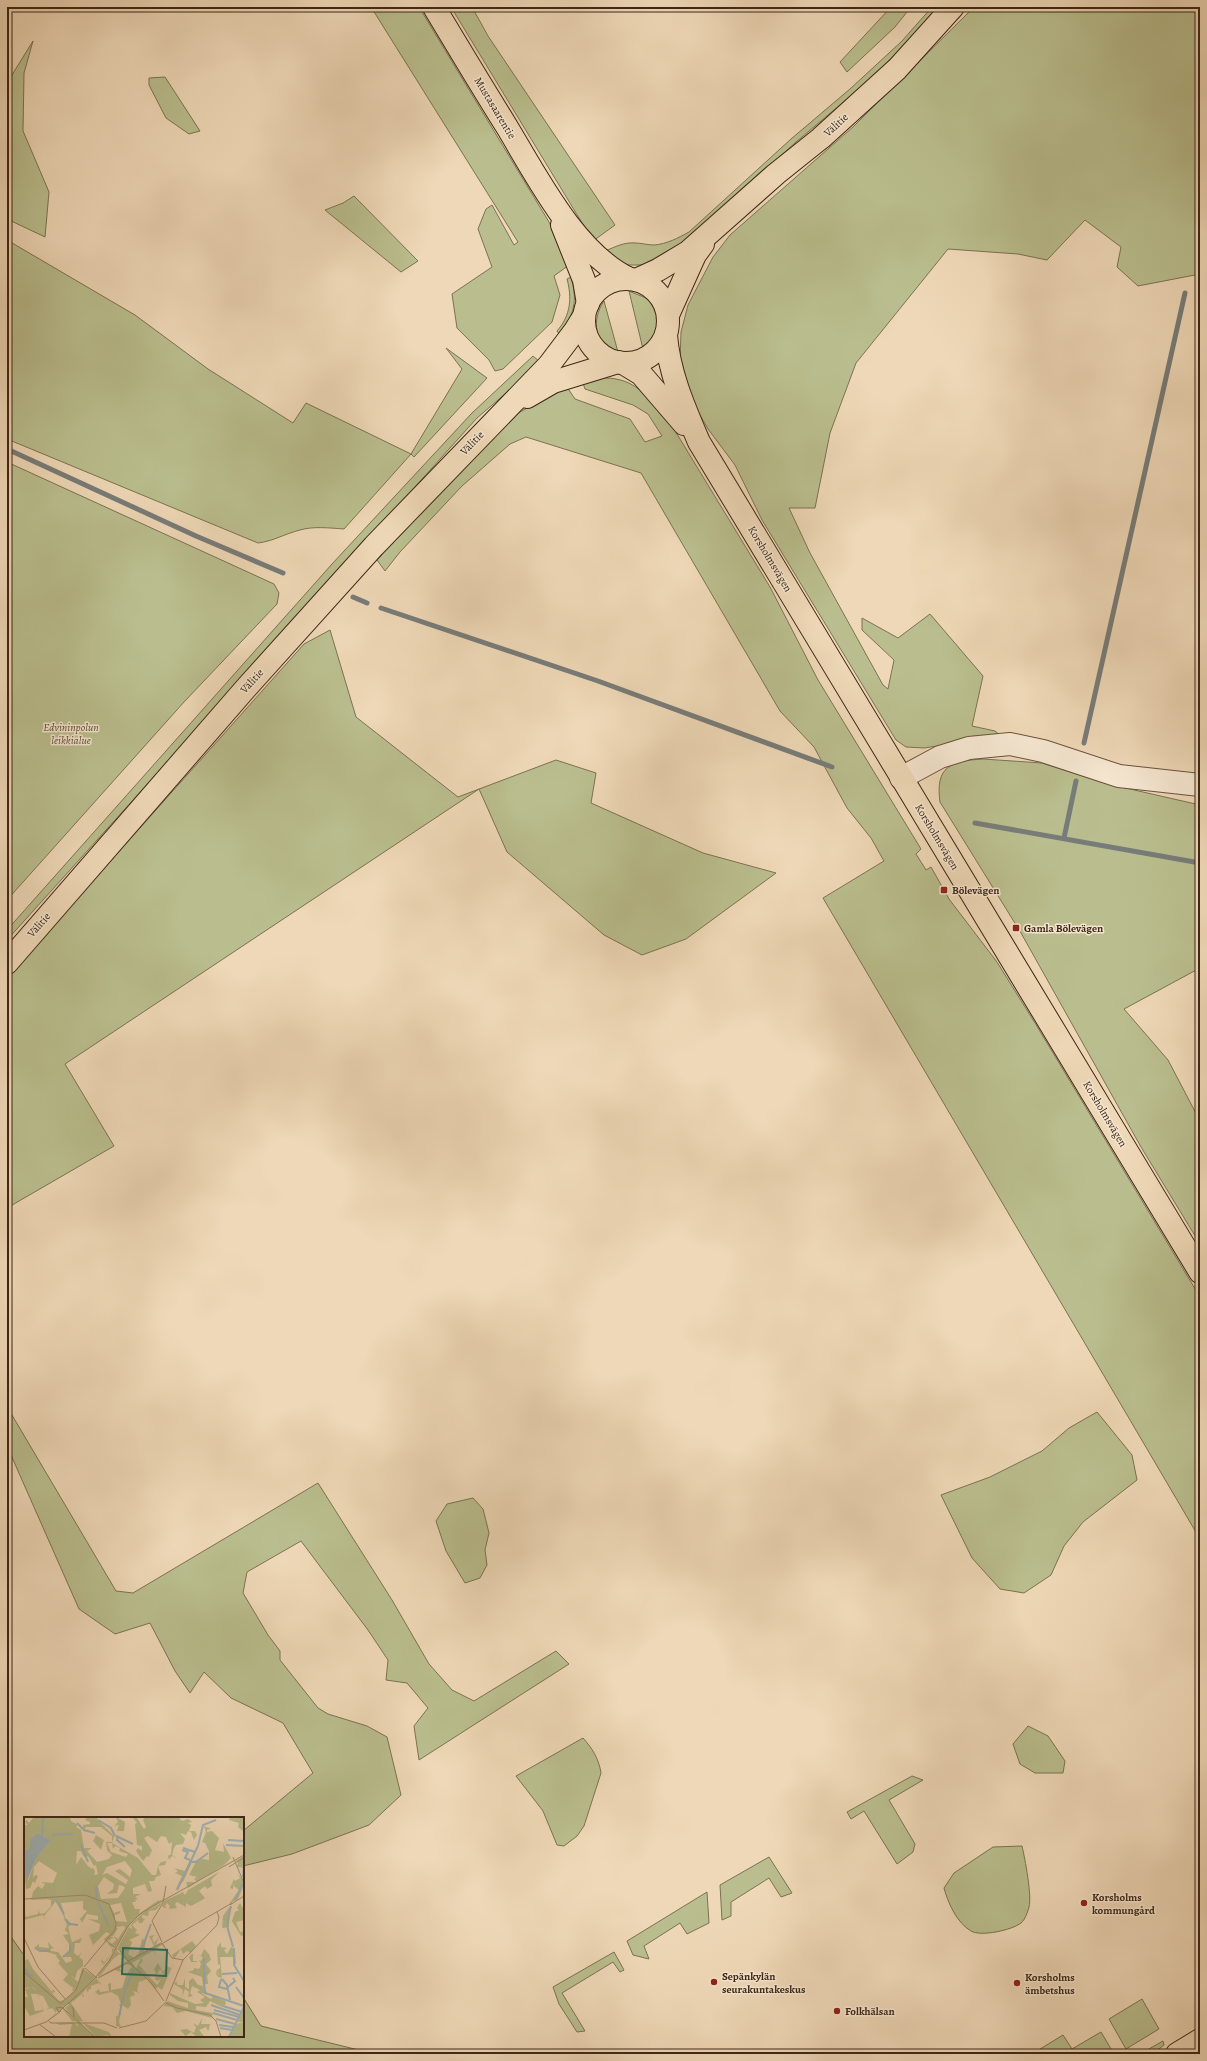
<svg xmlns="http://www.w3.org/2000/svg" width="1207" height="2061" font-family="Alegreya,serif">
<rect width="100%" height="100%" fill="#efd8b7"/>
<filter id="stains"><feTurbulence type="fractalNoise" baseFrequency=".005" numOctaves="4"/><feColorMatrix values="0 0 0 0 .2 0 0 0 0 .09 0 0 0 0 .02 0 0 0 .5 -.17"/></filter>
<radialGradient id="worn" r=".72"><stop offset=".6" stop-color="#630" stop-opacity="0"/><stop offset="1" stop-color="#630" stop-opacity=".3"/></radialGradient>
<!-- green -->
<g fill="#babe8e" stroke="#7c7252">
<polygon points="371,7 419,7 549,222 569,265 554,276 560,295 552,322 503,369 495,371 489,360 457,328 452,294 492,267 478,229 486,209 492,205 514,245 518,242"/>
<polygon points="451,7 472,7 488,36 615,225 593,241"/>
<polygon points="891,7 911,7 895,27 847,72 840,62"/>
<path d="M 932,7 L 939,7 L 907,44 L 853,94 L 796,142 L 690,238 L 643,265 L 629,265 L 619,262 L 605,251 C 615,247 624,242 635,243 C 641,243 648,245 654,245 C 667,244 678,238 689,232 L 791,139 L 850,89 L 902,41 Z"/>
<polygon points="974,7 1200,7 1200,274 1138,286 1117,267 1121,247 1085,220 1047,260 1018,254 948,249 856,363 830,433 815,508 789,508 810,553 883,685 888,689 894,660 862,630 862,618 898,638 930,614 983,676 972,726 995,731 1000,735 997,737 924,748 906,747 896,740 762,520 735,465 708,429 688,394 680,361 681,332 688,305 713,257 730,235 853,127"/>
<polygon points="33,41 24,73 23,131 49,192 45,237 7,219 7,83"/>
<polygon points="165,77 200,131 189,134 166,118 149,85 149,78"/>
<polygon points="354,196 418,261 401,272 325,210 343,203"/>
<path d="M 7,240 L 135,315 L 208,369 L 293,423 L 306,403 L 411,454 L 462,369 L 446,348 L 487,378 L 414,457 L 411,454 L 344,529 C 330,528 313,526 300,530 C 284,534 274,541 258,543 L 7,439 Z"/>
<path d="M 571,277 C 578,302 574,313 560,335 L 557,331 C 571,315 572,298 567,279 Z"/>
<path d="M 629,291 C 635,294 643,296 649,300 C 659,309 661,331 652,341 C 650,344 646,346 643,349 Z"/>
<path d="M 604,301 L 618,352 C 594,345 591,320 604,301 Z"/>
<polygon points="533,356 541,363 477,418 7,940 7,930 332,564 472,413"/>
<path d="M 605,378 C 634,378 647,396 666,416 L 770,587 L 818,680 L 921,849 L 916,854 L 926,870 L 931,867 L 949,899 L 997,962 L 1035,1023 L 1200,1297 L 1200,1539 L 823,898 L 884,861 L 871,838 L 847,808 L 814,747 L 780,711 L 641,473 L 526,437 L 510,444 L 462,486 L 400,552 L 385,571 L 377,560 L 494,436 L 518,413 L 567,387 L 575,399 L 630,419 L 645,442 L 662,436 L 648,414 L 633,405 L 585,389 L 583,383 Z"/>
<polygon points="7,462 274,584 279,593 277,604 184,702 7,900"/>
<polygon points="330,630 356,717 458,797 556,760 596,773 591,803 703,853 776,873 686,939 642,955 604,935 507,852 479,789 65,1064 114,1146 7,1208 7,977 304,644"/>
<path d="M 983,759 L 1042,763 L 1108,784 L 1200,805 L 1200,968 L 1124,1009 L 1168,1060 L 1200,1121 L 1200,1244 L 1141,1147 L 1021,933 L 940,802 C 935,766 951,761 983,759 Z"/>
<polygon points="9,1410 116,1591 133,1593 318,1483 392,1600 429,1664 452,1690 474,1701 556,1651 569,1664 419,1760 414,1726 428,1708 407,1683 386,1680 388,1660 368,1630 301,1541 247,1572 243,1593 268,1635 280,1651 280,1660 318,1708 328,1714 367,1726 387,1737 401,1795 369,1825 292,1854 243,1866 243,1831 313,1773 283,1723 231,1698 204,1672 190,1693 175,1671 150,1623 115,1634 79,1609 7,1446 7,1411"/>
<polygon points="1097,1412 1132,1455 1137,1480 1083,1522 1064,1546 1051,1575 1024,1593 1000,1589 972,1558 941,1495 990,1477 1042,1451 1069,1428"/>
<polygon points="473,1498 483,1509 489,1533 485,1550 487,1565 480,1578 465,1583 446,1551 436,1521 447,1504"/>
<polygon points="1028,1726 1048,1736 1065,1761 1063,1773 1035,1773 1020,1764 1013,1744"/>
<path d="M 583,1738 C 592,1748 599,1759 601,1773 L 584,1826 L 577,1836 L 564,1846 L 557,1845 L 543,1811 L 516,1776 Z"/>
<polygon points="912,1776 923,1780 889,1800 915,1844 913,1852 897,1864 864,1811 851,1819 847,1812"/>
<path d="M 1022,1846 C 1025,1859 1032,1895 1029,1907 C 1028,1911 1025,1920 1021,1923 C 1012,1930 981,1937 971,1931 C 957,1923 948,1903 944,1888 L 954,1873 L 993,1847 Z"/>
<polygon points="769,1857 792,1893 781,1897 769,1878 731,1902 731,1916 722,1920 720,1885"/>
<polygon points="707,1892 709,1923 687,1934 680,1923 644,1946 649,1959 633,1955 627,1941"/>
<polygon points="7,1931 23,1954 25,1953 25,2036 243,2036 243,1997 261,2026 375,2054 7,2054"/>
<polygon points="614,1952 624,1970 620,1972 613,1962 562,1993 585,2031 577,2032 559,2004 553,1987"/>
<polygon points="1142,1999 1159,2029 1126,2049 1109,2019"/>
<polygon points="1101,2032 1114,2054 1032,2054 1063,2035 1072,2049"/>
<polygon points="1163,2041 1164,2045 1152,2054 1140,2054"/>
</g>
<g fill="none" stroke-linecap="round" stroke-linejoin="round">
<!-- stream -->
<g stroke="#787c79" stroke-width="5">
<polyline points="7,449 196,536 283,573"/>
<polyline points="353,597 367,603"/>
<polyline points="381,608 598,681 832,767"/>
<polyline points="1084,743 1185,293"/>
<polyline points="975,823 1200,863"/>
<polyline points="1064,838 1076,781"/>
</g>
<!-- minor casing -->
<g stroke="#6a523e" stroke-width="24">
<polyline id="minor" points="901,778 940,757 969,748 1010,744 1043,751 1119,776 1200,785"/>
</g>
<!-- major casing -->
<g stroke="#3d2616" stroke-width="24">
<g id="major">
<path d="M 434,7 C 458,47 482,87 507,127 C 537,177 576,254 630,279"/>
<polyline points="562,225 584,280 588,304"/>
<circle cx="626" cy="321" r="42"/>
<polyline points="636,280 658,270 688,252 776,174 821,138 897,69 953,7"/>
<polyline points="668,315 695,255 703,244"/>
<path d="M 666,335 C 669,373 684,407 699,442 L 1200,1272"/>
<polyline points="623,363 641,374 684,424"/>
<polyline points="527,397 553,382 618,362"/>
<polyline points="7,963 246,688 374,546 549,365 574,332 584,316"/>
<polyline points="1177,2054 1200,2040"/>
</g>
</g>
<!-- minor -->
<use href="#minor" stroke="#f5e6d0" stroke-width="22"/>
<!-- major -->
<use href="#major" stroke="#efd8b7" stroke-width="22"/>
</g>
<!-- markers -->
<g fill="#8f2418" stroke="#f5e6d0" stroke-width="1.5">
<rect x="940" y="886" width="8" height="8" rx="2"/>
<rect x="1012" y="924" width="8" height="8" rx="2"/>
<circle cx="1084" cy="1903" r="4"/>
<circle cx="714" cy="1982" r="4"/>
<circle cx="1017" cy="1983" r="4"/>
<circle cx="837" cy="2011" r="4"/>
</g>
<g text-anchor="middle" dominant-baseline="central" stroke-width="3" stroke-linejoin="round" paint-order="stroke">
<!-- street labels -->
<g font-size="11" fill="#3d2616" stroke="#f5e6d0">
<text transform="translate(495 108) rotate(59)">Mustasaarentie</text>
<text transform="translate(836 125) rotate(-43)">Välitie</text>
<text transform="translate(472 443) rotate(-46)">Välitie</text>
<text transform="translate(770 559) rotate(59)">Korsholmsvägen</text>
<text transform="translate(252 681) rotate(-48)">Välitie</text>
<text transform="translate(937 837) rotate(59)">Korsholmsvägen</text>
<text transform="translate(39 925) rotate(-49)">Välitie</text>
<text transform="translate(1105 1114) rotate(59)">Korsholmsvägen</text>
</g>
<!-- park labels -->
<g font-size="11" font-style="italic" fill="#5c4c34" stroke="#f5e6d0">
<text x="71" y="727">Edvininpolun<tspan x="71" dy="13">leikkialue</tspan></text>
</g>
<!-- poi labels -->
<g font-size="11" font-weight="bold" fill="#3d2616" stroke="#f5e6d0" text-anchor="start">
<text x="952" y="890">Bölevägen</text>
<text x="1024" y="928">Gamla Bölevägen</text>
<text x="1092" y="1897">Korsholms<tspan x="1092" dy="13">kommungård</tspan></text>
<text x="722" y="1976">Sepänkylän<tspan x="722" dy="13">seurakuntakeskus</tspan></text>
<text x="1025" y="1977">Korsholms<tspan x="1025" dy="13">ämbetshus</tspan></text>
<text x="845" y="2011">Folkhälsan</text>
</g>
</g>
<!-- overview -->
<g transform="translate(24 1817)">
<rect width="220" height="220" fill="#efd8b7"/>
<path d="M 10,0 L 46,0 L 47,4 L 54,8 L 52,10 L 57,13 L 60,31 L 68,31 L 63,34 L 73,45 L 85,42 L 88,38 L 83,33 L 82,25 L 88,25 L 88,19 L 77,10 L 62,10 L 59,14 L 59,8 L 66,7 L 66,5 L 61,3 L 63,0 L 74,0 L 73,2 L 90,19 L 88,26 L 114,41 L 128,58 L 132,58 L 134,49 L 137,45 L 142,44 L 144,39 L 147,37 L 148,25 L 145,27 L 142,20 L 137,19 L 133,25 L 124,19 L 120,21 L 128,33 L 125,40 L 123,39 L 119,44 L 112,34 L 114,31 L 118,34 L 118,29 L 113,28 L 111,7 L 113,6 L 108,0 L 113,1 L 120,12 L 122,10 L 119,3 L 121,0 L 154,0 L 158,4 L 164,2 L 168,5 L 164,6 L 167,8 L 165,14 L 171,14 L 173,18 L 170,23 L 167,15 L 164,14 L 162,18 L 156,16 L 161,22 L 159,27 L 152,28 L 150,31 L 148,38 L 153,41 L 148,39 L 145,43 L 144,39 L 141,48 L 134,49 L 137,58 L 132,60 L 130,64 L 125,64 L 128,74 L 124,75 L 121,67 L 109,71 L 109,77 L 117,77 L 111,80 L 114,82 L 111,83 L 112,85 L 108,85 L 111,92 L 116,92 L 115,97 L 133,84 L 138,83 L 141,78 L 139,83 L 108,104 L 92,131 L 87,128 L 89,132 L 91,132 L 72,159 L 80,147 L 77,145 L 78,142 L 80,146 L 88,136 L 88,131 L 83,126 L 86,127 L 84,122 L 82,126 L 80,122 L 86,117 L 82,115 L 69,128 L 65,118 L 75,114 L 76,107 L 64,102 L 74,103 L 74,99 L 63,97 L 58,106 L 56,102 L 63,94 L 59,92 L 59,84 L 37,86 L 42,103 L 48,107 L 44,110 L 48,125 L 58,121 L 56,126 L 51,126 L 50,136 L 54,139 L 58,135 L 55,140 L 59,143 L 59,149 L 53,154 L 51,162 L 48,159 L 47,159 L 54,165 L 53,170 L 58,151 L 71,160 L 54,178 L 72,161 L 78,168 L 75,166 L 67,169 L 67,172 L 64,173 L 65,175 L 62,174 L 61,178 L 62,174 L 63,172 L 63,171 L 58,177 L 60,178 L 59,181 L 58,177 L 47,186 L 59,204 L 55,205 L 41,191 L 45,188 L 49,190 L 46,186 L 50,182 L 40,190 L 37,189 L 71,220 L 45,220 L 48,207 L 35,208 L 32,206 L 50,205 L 54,210 L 53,205 L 48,204 L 38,191 L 38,192 L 35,196 L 36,193 L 33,195 L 32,193 L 32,197 L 25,202 L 32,196 L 28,191 L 21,193 L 25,191 L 19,179 L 15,178 L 9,170 L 0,171 L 0,144 L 4,142 L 9,152 L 28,175 L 29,172 L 31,175 L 28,176 L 35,184 L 41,183 L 40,185 L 51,173 L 48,174 L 49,171 L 39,163 L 44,157 L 34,146 L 36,144 L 32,139 L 33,138 L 10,131 L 15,127 L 15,130 L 25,131 L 24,125 L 30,132 L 27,131 L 27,134 L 34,135 L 42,146 L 48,144 L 47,140 L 40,140 L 45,136 L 45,127 L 39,118 L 45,117 L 41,113 L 43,108 L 36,90 L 32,84 L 20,99 L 21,102 L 19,98 L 0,103 L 0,94 L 2,100 L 14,97 L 14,93 L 16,97 L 21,96 L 27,89 L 27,83 L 23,83 L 26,82 L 7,83 L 9,75 L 14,69 L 18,72 L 21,67 L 17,65 L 29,66 L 33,56 L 15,44 L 10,50 L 9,61 L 11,58 L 14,59 L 11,66 L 9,64 L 6,71 L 2,72 L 0,57 L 4,64 L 12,42 L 27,23 L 14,16 L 6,22 L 5,33 L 0,32 L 0,8 L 4,8 L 1,5 L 2,3 L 5,6 ZM 83,26 L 88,26 L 89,32 L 91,29 L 96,31 L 95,34 L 104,37 L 102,40 L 87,35 ZM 53,34 L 57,34 L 60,40 L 64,39 L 70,49 L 72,48 L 74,57 L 70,58 L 71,55 L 69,50 L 68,52 L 64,49 L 57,40 L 52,48 ZM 101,44 L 108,53 L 106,60 L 96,52 L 91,54 L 104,63 L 102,67 L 83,56 L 78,58 L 83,50 ZM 80,60 L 90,67 L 89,72 L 83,77 L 93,76 L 95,68 L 99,69 L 101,71 L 94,81 L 77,82 L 74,69 ZM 97,86 L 103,105 L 91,104 L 92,110 L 100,109 L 101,111 L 94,122 L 90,119 L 92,123 L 88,127 L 84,124 L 90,120 L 85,120 L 89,119 L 94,111 L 91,110 L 91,98 L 96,96 L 96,94 L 90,96 L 86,88 ZM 92,0 L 101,5 L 100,14 L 93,14 L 95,8 L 90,9 L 94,5 ZM 206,0 L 220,0 L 220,15 L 214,10 L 215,6 L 205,3 ZM 180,9 L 187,12 L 183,13 L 183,15 L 188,14 L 195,21 L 191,33 L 200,35 L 199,26 L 207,41 L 200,48 L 164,71 L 162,65 L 173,65 L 170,62 L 173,60 L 165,58 L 172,45 L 178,42 L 185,43 L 185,34 L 181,26 L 178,25 L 182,15 ZM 72,18 L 80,23 L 77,33 L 69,24 ZM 220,39 L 220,68 L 214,82 L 205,87 L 215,73 L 210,69 L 210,65 L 209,72 L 206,71 L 210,62 L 211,64 L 216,61 L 213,56 L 219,63 L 220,51 L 213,50 L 214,45 L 211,44 ZM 166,43 L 168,45 L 160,63 L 151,74 L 158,59 L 151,56 L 154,54 L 150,51 L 161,54 ZM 195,55 L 187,63 L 188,69 L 183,72 L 181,69 L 175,74 L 181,81 L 178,83 L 167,89 L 162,86 L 162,90 L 153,85 L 151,87 L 153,91 L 145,92 L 147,96 L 145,92 L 146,89 L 143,86 L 141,89 L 143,91 L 138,90 L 140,84 L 159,75 L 161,78 L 164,73 ZM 139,85 L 132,93 L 125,94 L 124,99 L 118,98 L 118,101 L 121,102 L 118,106 L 115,106 L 114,103 L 108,108 L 113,113 L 111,116 L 116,118 L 105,123 L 108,125 L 104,137 L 110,141 L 115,136 L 118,122 L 122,123 L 120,134 L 130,129 L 125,119 L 131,118 L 128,121 L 130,126 L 135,120 L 132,128 L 137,125 L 136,127 L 139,127 L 140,130 L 137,128 L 130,134 L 132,138 L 129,134 L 108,146 L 112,152 L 117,141 L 119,144 L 115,148 L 133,168 L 137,162 L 133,164 L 130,161 L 140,158 L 136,152 L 133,157 L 128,159 L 132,156 L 130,152 L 134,146 L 139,155 L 143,149 L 147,151 L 150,145 L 145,139 L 150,145 L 138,173 L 134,170 L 131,172 L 136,179 L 123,162 L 115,165 L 113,174 L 116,176 L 109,174 L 111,178 L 106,180 L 107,188 L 104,192 L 98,188 L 95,205 L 97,210 L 92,209 L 92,199 L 95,199 L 97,189 L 94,188 L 97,187 L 94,179 L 87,175 L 75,178 L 71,175 L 75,172 L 76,175 L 85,174 L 84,167 L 87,166 L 87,173 L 98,171 L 102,159 L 99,157 L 103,157 L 108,149 L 102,147 L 96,151 L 97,155 L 91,153 L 73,160 L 92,133 L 95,136 L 99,137 L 93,132 L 105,110 L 108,112 L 108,109 L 106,110 L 109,105 L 121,95 ZM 96,137 L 103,144 L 76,159 L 89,142 ZM 216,86 L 220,93 L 220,103 L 212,105 L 216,115 L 220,114 L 220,118 L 217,119 L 208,104 L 211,95 L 215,93 L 213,91 ZM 206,89 L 205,110 L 198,111 L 199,99 ZM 168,124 L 172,129 L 167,136 L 163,134 L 159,137 L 157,132 L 150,142 L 148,138 ZM 197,125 L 197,130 L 203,131 L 200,133 L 203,137 L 207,130 L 211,132 L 212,147 L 209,148 L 209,140 L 196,140 L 198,161 L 194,160 L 192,157 L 192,155 L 196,159 L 192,154 L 196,151 L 196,147 L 194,148 L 193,131 ZM 180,132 L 185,137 L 187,143 L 182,147 L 187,154 L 183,159 L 184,167 L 180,167 L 179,170 L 184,177 L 177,176 L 185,181 L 188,182 L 188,179 L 201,184 L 202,187 L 198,190 L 186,184 L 182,190 L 172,189 L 172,193 L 189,196 L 188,201 L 162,194 L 153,196 L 148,190 L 140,189 L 143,184 L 164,191 L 164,186 L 154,184 L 146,178 L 146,176 L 171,187 L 180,186 L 176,183 L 181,180 L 173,175 L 176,173 L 168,169 L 166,176 L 169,179 L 164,180 L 165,175 L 161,172 L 158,180 L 159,173 L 150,167 L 152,164 L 154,168 L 159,168 L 161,161 L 161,170 L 165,172 L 165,164 L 169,161 L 174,168 L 179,169 L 178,160 L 164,155 L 170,153 L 170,151 L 175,152 L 177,147 L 175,143 L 177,144 L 179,140 L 169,137 L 169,144 L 173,144 L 173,141 L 173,145 L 167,145 L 165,140 L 168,137 L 177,139 ZM 8,170 L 13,175 L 16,184 L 13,177 L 7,177 L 11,194 L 19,193 L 16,185 L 20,194 L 6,199 L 0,189 L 0,180 L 4,180 L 1,172 ZM 220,189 L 220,220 L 206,220 L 212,207 L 219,205 L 214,205 ZM 178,201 L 177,207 L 186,207 L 185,212 L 184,214 L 182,210 L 175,213 L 180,219 L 173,220 L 167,215 L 160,220 L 161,218 L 156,213 L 163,212 L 170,216 L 172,210 L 169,206 L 174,209 ZM 59,206 L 85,215 L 88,220 L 83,218 L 72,220 Z" fill="#babe8e" fill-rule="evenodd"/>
<path d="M 14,16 L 27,23 L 12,42 L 3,64 L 0,58 L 0,32 L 5,33 L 6,22 Z" fill="#a0b6bb"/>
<path fill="none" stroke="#a0b6bb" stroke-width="2" d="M 74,3 L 87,11 L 91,19M 53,6 L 60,13 L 71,16M 28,18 L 49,17M 18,19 L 19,0M 92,19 L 109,27M 94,20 L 93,23 L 101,30M 204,23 L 220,24M 57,28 L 64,45M 202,28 L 220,29M 159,31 L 171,35M 158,33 L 164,35 L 161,41 L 166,43M 165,45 L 172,45 L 184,36M 219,60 L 220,48M 72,69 L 73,81M 153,73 L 174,29 L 179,8 L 192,3M 32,83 L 40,97M 211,83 L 219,66M 74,85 L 84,108M 41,102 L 46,107 L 54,108M 203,108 L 207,89M 203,109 L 209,130M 11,131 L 16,134 L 26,134M 210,131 L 210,148 L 220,164M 117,135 L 127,107M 39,140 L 46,134 L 46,128M 180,141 L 180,164M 0,151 L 8,160M 198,157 L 213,156M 197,162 L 195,170 L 203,172M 198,162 L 203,168 L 206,183M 180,164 L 181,176 L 220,189M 204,170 L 211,164 L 209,161M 212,170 L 220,181M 101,173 L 110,152M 187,188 L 216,198M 199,189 L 218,195M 190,193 L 215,200M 189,196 L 213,203M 95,199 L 101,173M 192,202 L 211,207M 195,208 L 209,210M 196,211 L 208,213M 205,220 L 220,190"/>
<path fill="none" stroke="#a89177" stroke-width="1" d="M 209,40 L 220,66M 205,50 L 219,41M 0,82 L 61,78 L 85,87 L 92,106 L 91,113 L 60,150M 206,88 L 220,79M 151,119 L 208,86M 0,121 L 14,150 L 42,183M 82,123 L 93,133M 138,125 L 128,104 L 139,86 L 142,69M 138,126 L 148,141 L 159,143M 139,126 L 153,118M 96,134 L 104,144M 104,144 L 138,126M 105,145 L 128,167 L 140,184M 61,151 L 73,161M 0,155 L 36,186M 74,161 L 105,145M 142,184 L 159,143 L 193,108 L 195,100 L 193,95M 45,186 L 49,191 L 50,200M 142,186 L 153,191 L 186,198 L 192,204 L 197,220M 36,187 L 52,173 L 60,151M 24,203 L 27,206 L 80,206 L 93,211M 15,207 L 32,220M 95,211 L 122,204 L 142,185M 0,213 L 22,205 L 37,194M 71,220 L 44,195 L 42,194 L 38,190 L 32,191 L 35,195 L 42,188 L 45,186 L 66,166 L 71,161 L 85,144 L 104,109 L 117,96 L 220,38"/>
<path fill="#0f766e" fill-opacity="0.15" stroke="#0f766e" stroke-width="2" d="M 99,131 L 143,133 L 142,159 L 98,157 Z"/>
<rect width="220" height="220" fill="none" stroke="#3d2616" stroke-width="2"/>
</g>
<!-- margin -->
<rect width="1207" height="2061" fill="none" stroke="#efd8b7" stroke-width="24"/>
<rect x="8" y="8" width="1191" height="2045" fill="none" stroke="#3d2616" stroke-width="2"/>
<rect x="12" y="12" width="1183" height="2037" fill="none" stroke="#3d2616"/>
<rect width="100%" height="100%" filter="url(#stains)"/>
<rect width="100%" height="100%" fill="url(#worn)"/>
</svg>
